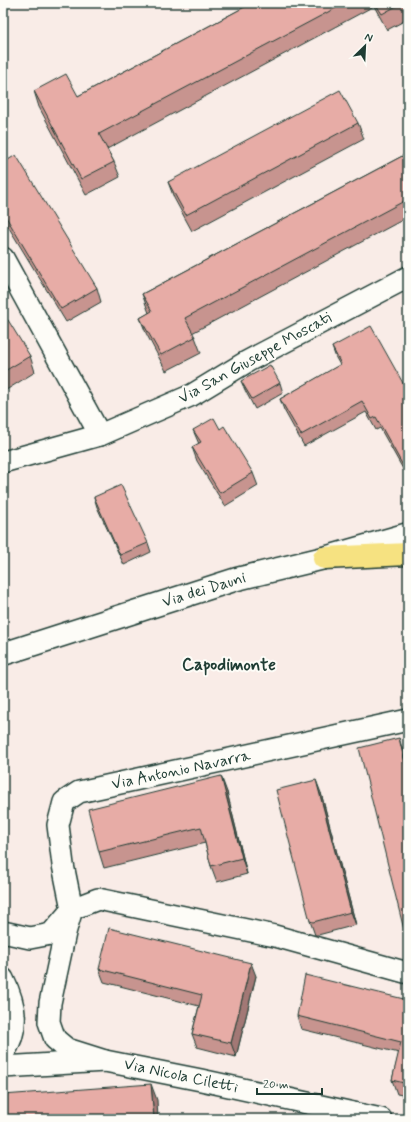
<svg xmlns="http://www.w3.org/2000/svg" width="411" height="1122" font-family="Mynerve,sans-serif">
<rect width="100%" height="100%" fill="#f9ece7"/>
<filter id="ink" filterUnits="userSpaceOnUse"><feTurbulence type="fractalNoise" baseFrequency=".025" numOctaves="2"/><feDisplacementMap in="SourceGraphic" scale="8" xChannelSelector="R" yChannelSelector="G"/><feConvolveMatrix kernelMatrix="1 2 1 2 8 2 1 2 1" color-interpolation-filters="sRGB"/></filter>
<g filter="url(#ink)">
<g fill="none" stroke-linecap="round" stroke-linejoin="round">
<!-- street casing -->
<g stroke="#1f3d34" stroke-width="24">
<g id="street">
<polyline points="3,258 100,435"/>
<polyline points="3,462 100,435 192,395 248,361 408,277"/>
<polyline points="72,909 98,899 275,936 408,973"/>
<polyline points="3,932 30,938 51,934 68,914"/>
<path d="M 3,979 C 16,1005 20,1029 3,1054"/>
<polyline points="105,1061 67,1049 55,1039 49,1022 50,1003 65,933 72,909 63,865 58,825 64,802 79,792 408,720"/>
<polyline points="3,1067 105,1061 201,1080 381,1119"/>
</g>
</g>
<!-- secondary casing -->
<g stroke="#1f3d34" stroke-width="25">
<polyline id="secondary" points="3,654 237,579 324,558 408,534"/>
</g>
<!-- highway casing -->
<g stroke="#1f3d34" stroke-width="25">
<polyline id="highway" points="324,558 408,554"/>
</g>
<!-- street -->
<use href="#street" stroke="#fdfcf7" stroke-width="21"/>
<!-- secondary -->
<use href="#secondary" stroke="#fdfcf7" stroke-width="22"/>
<!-- highway -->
<use href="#highway" stroke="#f6e281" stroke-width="22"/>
</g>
<!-- wall -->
<g fill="#c7948f" stroke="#1f3d34">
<polygon points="252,3 408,3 408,19 387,30 374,6 107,149 114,162 120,177 86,195 39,107 34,91 78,96"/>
<polygon points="358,123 364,139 192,231 174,198 168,182"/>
<polygon points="408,153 408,217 192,333 195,337 201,353 166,371 146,333 140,318 149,313 142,294"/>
<polygon points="3,163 97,288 101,302 66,322 3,218"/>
<polygon points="3,323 30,356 35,372 3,392"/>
<polygon points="332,347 408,392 408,478 380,428 376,430 366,412 304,446 284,410 280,399 340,365 336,358"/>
<polygon points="241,381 280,383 283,393 255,409 245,390"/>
<polygon points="220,429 253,473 258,486 225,506 197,461 192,447 199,444 193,430"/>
<polygon points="94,497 148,543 151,552 124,565 97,507"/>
<polygon points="227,792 247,874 217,882 211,866 205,843 104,868 99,852"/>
<polygon points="321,793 356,925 318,935 315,935 310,921"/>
<polygon points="99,969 256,976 236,1057 197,1047 192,1034 199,1006 104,982"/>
<polygon points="408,1000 408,1096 397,1094 392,1080 399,1053 301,1029 297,1016"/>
</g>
<!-- shaded-wall -->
<g fill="#a27874" stroke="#1f3d34">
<polygon points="399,738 404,754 408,769 408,776"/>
<polygon points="221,776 227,792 247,874 242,858"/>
<polygon points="316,780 321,793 356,925 351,912"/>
<polygon points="251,963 256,976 236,1057 231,1043"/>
<polygon points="151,1084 157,1100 158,1119 154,1119"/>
</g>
<!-- building -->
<g fill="#e7aca6" stroke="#1f3d34">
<polygon points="252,3 345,3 99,134 114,162 81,179 34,91 66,74 78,96"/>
<polygon points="375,3 402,3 382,14"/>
<polygon points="340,90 358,123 186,215 168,182"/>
<polygon points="408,153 408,199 185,318 195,337 161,355 140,318 152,311 142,294"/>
<polygon points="16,155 97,288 61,309 3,212 3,163"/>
<polygon points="8,320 30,356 3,372 3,323"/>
<polygon points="371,326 408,392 408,470 406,471 376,417 372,419 362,401 301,435 280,399 341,364 332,347"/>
<polygon points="270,365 280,383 252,399 241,381"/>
<polygon points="214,418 220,429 224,426 253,473 220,493 192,447 201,442 193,430"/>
<polygon points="121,485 148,543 120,555 94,497"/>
<polygon points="399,738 408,776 408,942 407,942 359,748"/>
<polygon points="221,776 242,858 211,866 201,827 99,852 88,809"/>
<polygon points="316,780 351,912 313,922 310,921 276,790"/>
<polygon points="109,928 251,963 231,1043 192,1034 202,995 99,969"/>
<polygon points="305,975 408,1000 408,1084 392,1080 401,1042 297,1016"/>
<polygon points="151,1084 154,1119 3,1119 3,1095"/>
</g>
</g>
<g text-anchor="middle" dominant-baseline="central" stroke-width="4" stroke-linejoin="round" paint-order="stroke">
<!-- street labels -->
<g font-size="16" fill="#1f3d34" stroke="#fdfcf7">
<text transform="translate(255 358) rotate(-29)">Via San Giuseppe Moscati</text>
<text transform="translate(204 590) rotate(-17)">Via dei Dauni</text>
<text transform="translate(181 770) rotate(-12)">Via Antonio Navarra</text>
<text transform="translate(181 1076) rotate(12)">Via Nicola Ciletti</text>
</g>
<!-- neighbourhood labels -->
<g font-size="17" font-weight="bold" fill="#1f3d34" stroke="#fdfcf7">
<text x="229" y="665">Capodimonte</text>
</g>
</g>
<!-- margin -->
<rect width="411" height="1122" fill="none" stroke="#fdfcf7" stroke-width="16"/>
<rect x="8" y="8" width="395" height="1106" fill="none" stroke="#1f3d34" stroke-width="1.5" filter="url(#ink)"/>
<!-- north arrow -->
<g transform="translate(365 46) rotate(24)" stroke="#fdfcf7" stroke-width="3" paint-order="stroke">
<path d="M0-3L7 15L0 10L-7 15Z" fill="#1f3d34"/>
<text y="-6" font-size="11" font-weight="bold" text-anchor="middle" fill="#1f3d34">N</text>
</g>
<!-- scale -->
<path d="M257 1088v6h65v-6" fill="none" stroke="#1f3d34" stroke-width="2"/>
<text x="263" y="1088" font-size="12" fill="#1f3d34" stroke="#fdfcf7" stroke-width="3" paint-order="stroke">20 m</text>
</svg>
